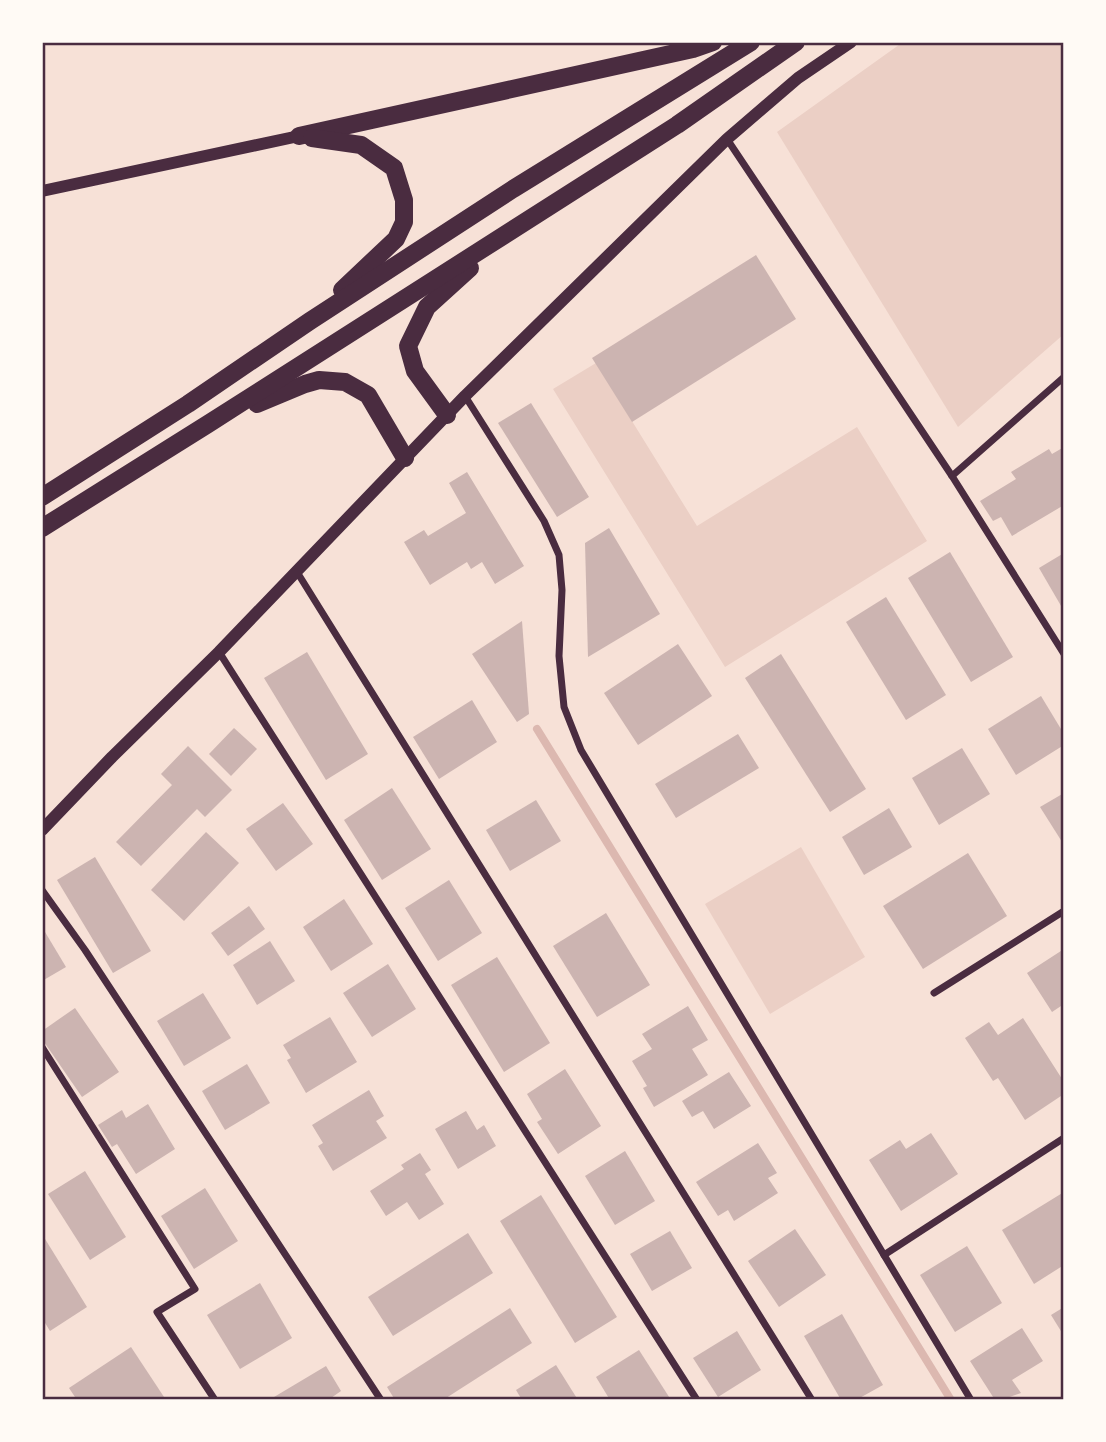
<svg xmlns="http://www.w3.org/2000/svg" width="1106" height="1442" font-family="Signika,sans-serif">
<rect width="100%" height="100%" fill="#f7e1d7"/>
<!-- green -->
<g fill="#ebcfc5">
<polygon points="903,42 1064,42 1064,334 958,427 777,132"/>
<polygon points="596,363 697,526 857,427 927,541 725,667 553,389"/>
<polygon points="801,847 865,957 770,1014 705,904"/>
</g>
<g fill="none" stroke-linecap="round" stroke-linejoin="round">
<!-- stream -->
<polyline stroke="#dcb8b0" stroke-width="8" points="537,729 951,1400"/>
</g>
<!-- building -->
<g fill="#ccb4b1">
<polygon points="756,255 796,319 632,422 592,358"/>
<polygon points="531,403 589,497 557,517 498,423"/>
<polygon points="1064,447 1064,505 1012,536 1001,517 993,521 980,501 1016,479 1011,472 1049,449 1052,454"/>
<polygon points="467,472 524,566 495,584 482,562 471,569 467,562 430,585 404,542 424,530 428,536 466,513 449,483"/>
<polygon points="609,528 660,614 588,657 585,543"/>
<polygon points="950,552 1013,657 971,682 908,578"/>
<polygon points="1064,553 1064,611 1039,568"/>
<polygon points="886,597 946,695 906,720 846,622"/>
<polygon points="522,621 529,714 517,722 472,654"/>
<polygon points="678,644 712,696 638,745 604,693"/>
<polygon points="307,652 368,754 326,780 264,678"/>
<polygon points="781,654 866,789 830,812 745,678"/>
<polygon points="1041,696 1064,734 1064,745 1016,775 988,729"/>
<polygon points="472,700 497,742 439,779 413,737"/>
<polygon points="234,728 257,749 231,776 209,754"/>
<polygon points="738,734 759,768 676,818 655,784"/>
<polygon points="188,746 232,790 205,817 197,809 141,866 116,842 172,785 161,774"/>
<polygon points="962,748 990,794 939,825 912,778"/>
<polygon points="392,788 431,849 382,880 344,820"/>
<polygon points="1064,793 1064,845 1040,807"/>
<polygon points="536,800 561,841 510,871 486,830"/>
<polygon points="283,803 313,844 276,871 246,829"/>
<polygon points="889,808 912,847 864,875 842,837"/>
<polygon points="206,832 239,863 184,921 151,890"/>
<polygon points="968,853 1007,916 923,969 883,906"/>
<polygon points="95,857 151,951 113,973 57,880"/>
<polygon points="449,880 482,933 438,961 405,908"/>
<polygon points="344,899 373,944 331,971 303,927"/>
<polygon points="249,906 265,929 228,956 211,933"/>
<polygon points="606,913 650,985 597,1017 553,946"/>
<polygon points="42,927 66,967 42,981"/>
<polygon points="270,941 295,981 257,1005 233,965"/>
<polygon points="1064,949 1064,1010 1061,1006 1052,1012 1027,973"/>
<polygon points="497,957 550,1043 504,1072 451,985"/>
<polygon points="388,964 416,1009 372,1037 343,993"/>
<polygon points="203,993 231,1038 184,1066 157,1021"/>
<polygon points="688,1006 708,1040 692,1049 708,1075 654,1107 643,1088 647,1086 632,1061 652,1049 642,1034"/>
<polygon points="75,1008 119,1072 82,1097 42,1039 42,1031"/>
<polygon points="330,1017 357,1062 306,1093 287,1060 291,1058 283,1045"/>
<polygon points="1023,1018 1064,1082 1064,1094 1025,1120 998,1078 993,1081 965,1038 989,1022 998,1035"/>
<polygon points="247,1064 270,1103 225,1130 202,1091"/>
<polygon points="565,1069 601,1126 558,1154 537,1122 542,1119 527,1094"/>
<polygon points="729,1072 751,1106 714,1129 703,1111 692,1117 682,1101"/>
<polygon points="369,1090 384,1116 376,1121 387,1138 333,1171 318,1146 323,1143 312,1125"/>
<polygon points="148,1104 175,1149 136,1174 117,1144 112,1147 98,1125 122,1110 126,1118"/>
<polygon points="466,1111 477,1130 484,1125 496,1146 458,1169 435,1129"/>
<polygon points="931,1133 958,1174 901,1211 869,1160 900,1140 906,1149"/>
<polygon points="758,1143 777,1173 768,1178 778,1193 734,1221 728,1210 718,1216 696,1182"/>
<polygon points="625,1151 655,1201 615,1225 585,1176"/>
<polygon points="420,1153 431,1170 425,1174 444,1204 419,1220 407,1202 386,1216 370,1191 404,1169 401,1165"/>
<polygon points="85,1171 126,1237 90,1260 48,1194"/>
<polygon points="205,1188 238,1241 194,1269 161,1216"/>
<polygon points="1064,1192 1064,1265 1034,1284 1002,1230"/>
<polygon points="541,1195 617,1317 575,1343 500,1221"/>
<polygon points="795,1229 826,1275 779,1307 748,1261"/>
<polygon points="670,1231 692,1268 652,1291 630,1254"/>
<polygon points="468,1233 493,1273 393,1336 368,1297"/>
<polygon points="42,1234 87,1307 50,1331 42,1318"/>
<polygon points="967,1246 1002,1303 955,1332 920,1275"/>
<polygon points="260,1283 292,1338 240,1369 207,1315"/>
<polygon points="1064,1307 1064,1336 1051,1315"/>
<polygon points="510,1308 532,1343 443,1400 395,1400 387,1387"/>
<polygon points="842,1314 883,1385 856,1400 841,1400 804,1336"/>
<polygon points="1022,1328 1043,1361 1012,1380 1021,1393 1001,1400 995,1400 970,1361"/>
<polygon points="737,1331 761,1370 718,1397 693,1358"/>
<polygon points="131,1347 166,1400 77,1400 69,1388"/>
<polygon points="639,1350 671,1400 610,1400 596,1377"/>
<polygon points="556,1365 578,1400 522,1400 516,1390"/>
<polygon points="326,1366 341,1391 331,1398 332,1400 269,1400"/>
</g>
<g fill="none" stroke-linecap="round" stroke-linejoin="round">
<!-- minor -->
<g stroke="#4a2c40" stroke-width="7">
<polyline points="727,139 952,476 1064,654"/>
<polyline points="465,396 544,521 559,555 562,590 559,656 564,707 581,750 971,1400"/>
<polyline points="952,476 1064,377"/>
<polyline points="297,572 812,1400"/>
<polyline points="219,652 697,1400"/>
<polyline points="42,890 85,950 381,1400"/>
<polyline points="934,993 1064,911"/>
<polyline points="42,1047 195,1289 157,1312 215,1400"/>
<polyline points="884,1255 1064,1138"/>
<polyline points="1063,1400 1064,1399"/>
</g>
<!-- tertiary -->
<g stroke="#4a2c40" stroke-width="12">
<polyline points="42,191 299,136"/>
<polyline points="42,830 112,757 219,652 465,396 727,139 798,78 851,42"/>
</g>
<!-- primary -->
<g stroke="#4a2c40" stroke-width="18">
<polyline points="299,136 693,49 713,42"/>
<polyline points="312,138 361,145 394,168 404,200 404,222 396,239 342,290"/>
<polyline points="257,404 305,384 319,380 345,382 368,395 405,458"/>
<polyline points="447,415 415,371 408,346 427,307 470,268"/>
<polyline points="42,497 188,404 310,321 513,189 751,42"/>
<polyline points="42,528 208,424 677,125 796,42"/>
</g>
</g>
<!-- border -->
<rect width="1106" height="1442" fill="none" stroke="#fffaf5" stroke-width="88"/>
<rect x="44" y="44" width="1018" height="1354" fill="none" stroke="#4a2c40" stroke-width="2.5"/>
</svg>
